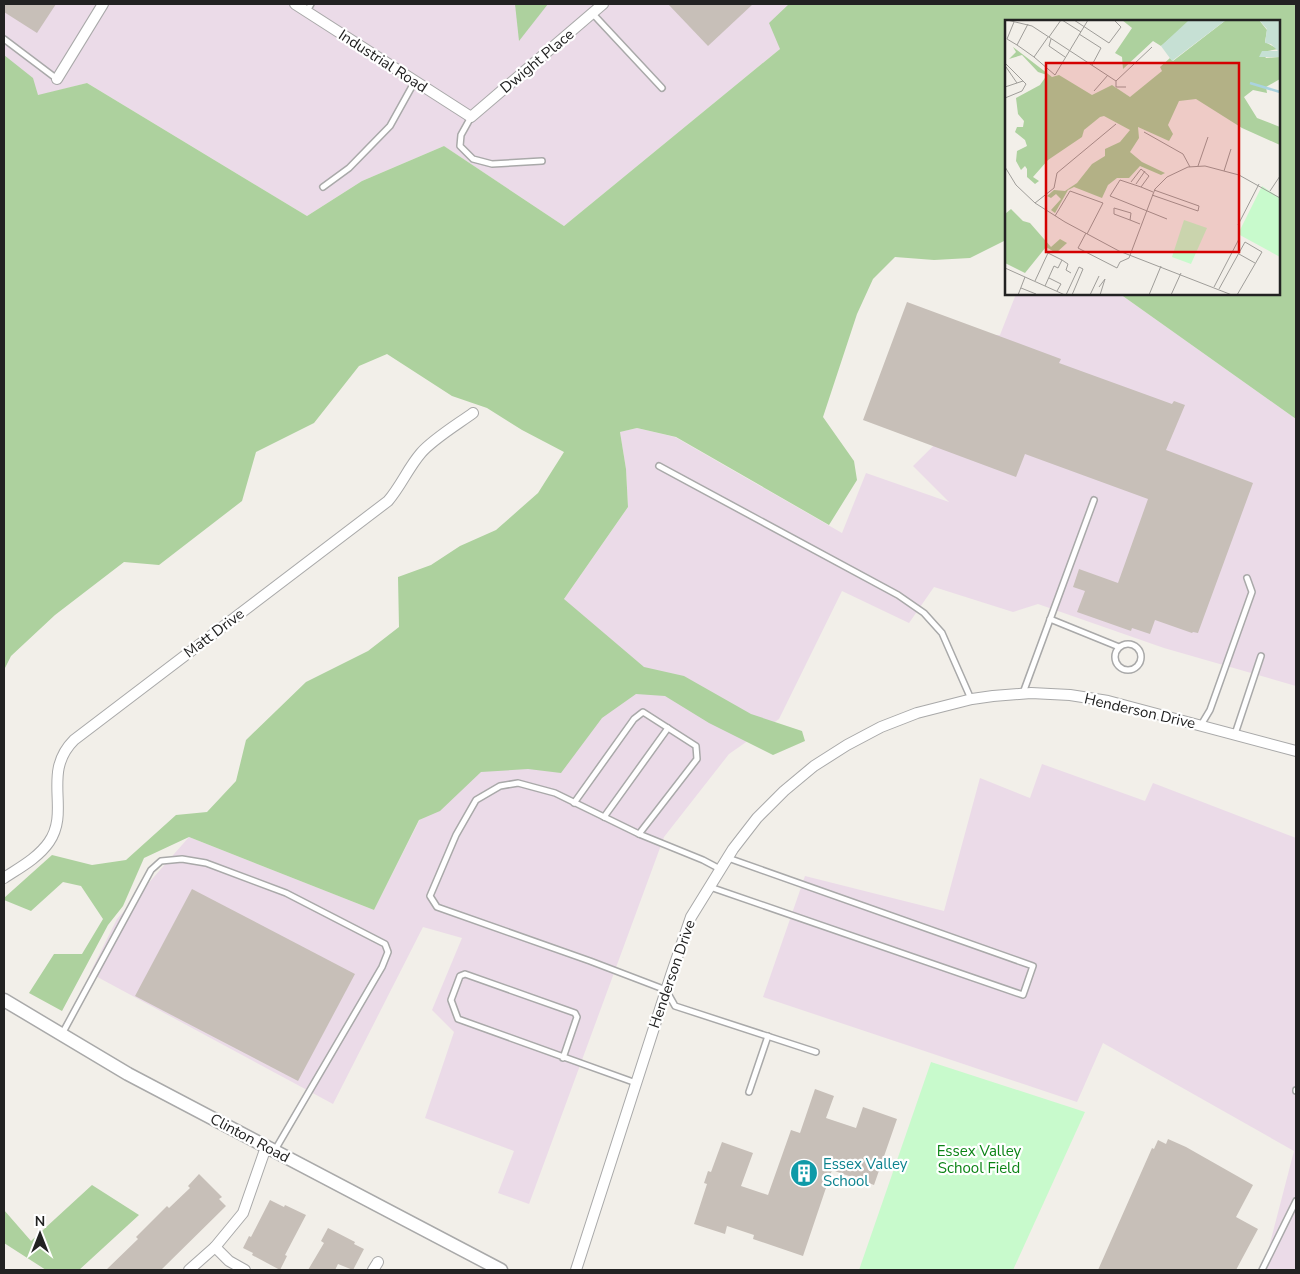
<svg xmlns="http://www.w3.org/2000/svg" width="1300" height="1274" font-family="'Nunito Sans',sans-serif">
<rect width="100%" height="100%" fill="#f2efe9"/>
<!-- industrial -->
<g fill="#ebdbe8">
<polygon points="4,4 830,4 780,49 564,226 444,146 362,181 307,216 87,83 25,99 4,94"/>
<polygon points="1016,294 1120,294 1296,419 1296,686 1164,648 1038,604 1013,612 934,587 909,623 842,591 779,719 729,754 664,837 529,1204 498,1193 514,1151 425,1118 454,1032 432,1010 462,938 423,927 333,1104 90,973 117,919 189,837 374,910 424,811 564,599 628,507 626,469 620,432 637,428 675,437 842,533 866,473 949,502 913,466 1013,367 986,335 1000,335"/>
<polygon points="1042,764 1145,801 1153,783 1296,838 1296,1148 1295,1151 1296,1152 1296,1270 1263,1270 1294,1151 1103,1043 1077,1102 763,997 805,876 944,911 980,778 1030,798"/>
</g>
<!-- forest -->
<g fill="#add19e">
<polygon points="515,4 548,4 519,41"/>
<polygon points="789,4 1296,4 1296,419 1120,294 1279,294 1279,21 1006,21 1006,240 970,258 934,260 895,257 873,279 857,314 823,417 854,461 857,480 829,525 676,437 637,428 620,432 626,469 628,507 564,599 644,667 684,676 751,714 802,731 805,741 773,755 709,723 665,696 636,694 602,718 561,773 528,769 481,772 440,811 419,820 374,910 189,837 144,858 123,906 108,925 62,1011 29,993 54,954 82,954 103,919 81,886 63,882 31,911 4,900 4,898 52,855 92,865 126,860 176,815 207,812 236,781 246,740 306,682 368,651 399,627 398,577 431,565 460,546 496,530 538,493 564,452 522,430 487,408 452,396 387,354 359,366 314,423 256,452 242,501 159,565 124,562 55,615 11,656 4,670 4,55 33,78 38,95 87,83 307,216 362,181 444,146 564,226 780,49 769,23"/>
<polygon points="92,1185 139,1215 79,1270 46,1270 4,1243 4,1210 31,1241"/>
</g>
<!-- park -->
<polygon fill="#c8facc" points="931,1062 1085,1112 1013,1270 859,1270"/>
<!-- building -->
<g fill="#c7bfb8">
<polygon points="4,4 56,4 37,33 4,12"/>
<polygon points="668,4 753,4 708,46"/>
<polygon points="907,302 1061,359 1059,363 1172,404 1174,401 1185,405 1166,450 1253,483 1198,633 1193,632 1192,633 1155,620 1150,634 1132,628 1131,631 1077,612 1085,591 1073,587 1079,569 1118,583 1148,499 1025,454 1016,477 863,420"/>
<polygon points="192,889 355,974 298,1081 135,996"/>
<polygon points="815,1089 834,1096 826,1118 856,1128 863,1107 897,1119 874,1185 832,1170 803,1256 753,1239 754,1235 727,1226 725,1234 694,1224 707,1184 704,1183 708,1171 711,1172 722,1142 753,1153 741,1186 768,1195 791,1130 800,1133"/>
<polygon points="1168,1139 1186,1147 1253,1185 1236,1217 1258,1229 1236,1270 1098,1270 1152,1148 1154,1149 1158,1140 1166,1144"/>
<polygon points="199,1174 222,1197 219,1199 226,1206 161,1270 106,1270 138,1239 136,1237 167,1206 169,1208 190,1188 188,1186"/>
<polygon points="270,1200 284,1207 285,1205 306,1215 285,1255 287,1256 280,1270 252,1255 253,1253 243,1248 249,1236 251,1237"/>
<polygon points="328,1228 355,1242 354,1244 364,1249 353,1270 338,1264 335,1270 308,1270 324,1243 321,1241"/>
</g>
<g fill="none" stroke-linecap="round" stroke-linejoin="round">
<!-- service casing -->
<g stroke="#a9a9a9" stroke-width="8">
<g id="service">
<polyline points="307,11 311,4"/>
<polyline points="593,14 662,88"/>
<polyline points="4,39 57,79"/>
<polyline points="471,117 461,135 460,146 473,159 492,164 542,161"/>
<polyline points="323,187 349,168 390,126 415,81"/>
<polyline points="659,466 898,595 924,613 942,633 971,699"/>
<polyline points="1050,619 1119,647"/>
<circle cx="1128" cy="657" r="13"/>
<polyline points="1023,693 1094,500"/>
<polyline points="1201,725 1210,710 1252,592 1247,578"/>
<polyline points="1235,734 1261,656"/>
<polyline points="574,803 634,719 643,712 696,746 697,759 639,834 703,860 720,869"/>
<polyline points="604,817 668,728"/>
<polyline points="639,834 555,793 518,783 500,786 476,800 456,835 430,896 437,907 590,961 666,990 675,1006 816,1052"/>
<polyline points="710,887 1023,995 1033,966 728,858"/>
<polyline points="62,1034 151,870 161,861 182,859 206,863 286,893 385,944 388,952 382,967 275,1150"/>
<polyline points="563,1058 577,1017 575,1013 465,974 460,976 451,1000 458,1019 636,1083"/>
<polyline points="1296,1091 1296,1090"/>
<polyline points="749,1092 768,1036"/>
<polyline points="1262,1270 1296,1201"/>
</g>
</g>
<!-- minor casing -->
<g stroke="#a9a9a9" stroke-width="12">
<g id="minor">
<polyline points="295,4 471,117 603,4"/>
<polyline points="57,79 103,4"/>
<path d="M 4,878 C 19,868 38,858 49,842 C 71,810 41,773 74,740 L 388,501 C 401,486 408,468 421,453 C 433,439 458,424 473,413"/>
<polyline points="189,1270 215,1247"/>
<polyline points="245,1270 229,1261 215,1247 243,1213 266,1147"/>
<polyline points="373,1270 378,1262"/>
<polyline points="576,1270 671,975 691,917 733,849 757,818 784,791 814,766 847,745 881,727 917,713 972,699 993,696 1031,693 1070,695 1108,701 1296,751"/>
</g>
</g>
<!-- tertiary casing -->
<g stroke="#a9a9a9" stroke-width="15">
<polyline id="tertiary" points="4,1000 128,1074 501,1270"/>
</g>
<!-- service -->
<use href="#service" stroke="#fff" stroke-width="5"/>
<!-- minor -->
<use href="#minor" stroke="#fff" stroke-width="10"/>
<!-- tertiary -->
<use href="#tertiary" stroke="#fff" stroke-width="12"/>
</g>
<!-- icons -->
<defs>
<g id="building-disc" transform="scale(1.4375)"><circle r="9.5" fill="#0f9aa8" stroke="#fff"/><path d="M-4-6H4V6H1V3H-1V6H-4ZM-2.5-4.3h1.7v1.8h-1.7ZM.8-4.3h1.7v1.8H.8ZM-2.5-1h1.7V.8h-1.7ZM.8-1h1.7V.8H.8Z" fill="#fff"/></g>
</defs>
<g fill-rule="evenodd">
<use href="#building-disc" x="804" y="1173"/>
</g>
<g text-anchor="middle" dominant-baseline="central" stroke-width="4.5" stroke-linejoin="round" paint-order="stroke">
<!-- street labels -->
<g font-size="15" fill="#222" stroke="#fff">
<text transform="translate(383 61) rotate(33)">Industrial Road</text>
<text transform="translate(537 61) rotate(-40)">Dwight Place</text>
<text transform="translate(214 633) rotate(-37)">Matt Drive</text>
<text transform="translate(1140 711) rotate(13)">Henderson Drive</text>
<text transform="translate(672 974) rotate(-71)">Henderson Drive</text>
<text transform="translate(250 1138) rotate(28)">Clinton Road</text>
</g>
<!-- park labels -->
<g font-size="15" fill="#0c8416" stroke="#fff">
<text x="979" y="1151">Essex Valley<tspan x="979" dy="17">School Field</tspan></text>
</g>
<!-- culture labels -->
<g font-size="15" fill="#0d838f" stroke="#fff" text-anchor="start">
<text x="823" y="1164">Essex Valley<tspan x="823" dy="17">School</tspan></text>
</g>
</g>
<!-- overview -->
<g transform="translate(1005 20)">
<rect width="275" height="275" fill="#f2efe9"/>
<path d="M 117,0 L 187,0 L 156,26 L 148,21 L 118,49 L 117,37 L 110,33 L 127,8 ZM 221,0 L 254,0 L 262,10 L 260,22 L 273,29 L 257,32 L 261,38 L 275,37 L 275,59 L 261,67 L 262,73 L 248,70 L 239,77 L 252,98 L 275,107 L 275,125 L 237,108 L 191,79 L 174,81 L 163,105 L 168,114 L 164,121 L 133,107 L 134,118 L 125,132 L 137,142 L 160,153 L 156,155 L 135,146 L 124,158 L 112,158 L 103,165 L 97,178 L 69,167 L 63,170 L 50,193 L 46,190 L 56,179 L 51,174 L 46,178 L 42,176 L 49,170 L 60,171 L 72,163 L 87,144 L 100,136 L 100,129 L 115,122 L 125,110 L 99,96 L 95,97 L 79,110 L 77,117 L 43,140 L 28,157 L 34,161 L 30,164 L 22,157 L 22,149 L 20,146 L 16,150 L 11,141 L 12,131 L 22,126 L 20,120 L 10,112 L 12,107 L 18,107 L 19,101 L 13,94 L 11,78 L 35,65 L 42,55 L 33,52 L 17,35 L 4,39 L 11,32 L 8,27 L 47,57 L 54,55 L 87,75 L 107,65 L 125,77 L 157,51 L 155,47 L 165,38 L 168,41 ZM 6,189 L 18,201 L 25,203 L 46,227 L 55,219 L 62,223 L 51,233 L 41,227 L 20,253 L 0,243 L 0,194 Z" fill="#add19e"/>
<path d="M 221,0 L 167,41 L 156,26 L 183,1 ZM 254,0 L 275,0 L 275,37 L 254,37 L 257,31 L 273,31 L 266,24 L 260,23 L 262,9 Z" fill="#c6e0d4"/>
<path d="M 257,166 L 275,178 L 275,237 L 233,214 ZM 179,200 L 202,208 L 186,244 L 167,237 Z" fill="#c8facc"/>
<path fill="none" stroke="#aad3df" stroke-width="2.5" d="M 245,63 L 275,72"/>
<path fill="none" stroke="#9f9d99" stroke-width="1" d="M 2,0 L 27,6 L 111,61M 57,0 L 76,12M 69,0 L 104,23 L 116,7 L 109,0M 9,2 L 2,19 L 12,25M 23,4 L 12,25 L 29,37 L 43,17M 74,14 L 96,28 L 87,45M 44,17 L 56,0M 46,19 L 44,26 L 60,37M 29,37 L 50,55 L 83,0M 0,43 L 21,64 L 17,71 L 0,78M 1,47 L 12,63M 111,61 L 147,27M 111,61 L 111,67 L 121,67M 0,67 L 18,61M 89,71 L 103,55M 139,112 L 178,134 L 185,147M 193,146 L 203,117M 0,147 L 11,165 L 30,183 L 60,202 L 114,231 L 227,275M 219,151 L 226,129M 126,162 L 136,149 L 144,156 L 136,167 L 148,172M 131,164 L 140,151M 136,167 L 115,160 L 105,176 L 162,199M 265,171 L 275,156M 147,175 L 193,191 L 194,186 L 149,170M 30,183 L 49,168 L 52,153 L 111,104M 50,196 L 65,171 L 98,183 L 82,214M 125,200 L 126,193 L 109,188 L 109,194 L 125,200 L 135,204M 233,205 L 254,164M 81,213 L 73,228 L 112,248 L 115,242 L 124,238 L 150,169 L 162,157 L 183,147 L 200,146 L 234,155 L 275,178M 234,234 L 250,243M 0,248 L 60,275M 44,258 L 56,264 L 52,271M 30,261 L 43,233 L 57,240M 40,266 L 49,246 L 53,248 L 57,240 L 63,244 L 61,250 L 66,253M 94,267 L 100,259 L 95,275M 209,267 L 234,219M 16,268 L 31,274M 214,269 L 240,222 L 257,232 L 232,275M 13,275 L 20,257M 61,275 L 74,247M 67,275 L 78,249 L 74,247M 85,275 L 94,256M 144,275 L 156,246M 166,275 L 176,253"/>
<path fill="#d40000" fill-opacity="0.15" stroke="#d40000" stroke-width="2.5" d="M 41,43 L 234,43 L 234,232 L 41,232 Z"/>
<rect width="275" height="275" fill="none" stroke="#222" stroke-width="2.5"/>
</g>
<!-- border -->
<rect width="1300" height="1274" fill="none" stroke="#222222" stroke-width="10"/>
<!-- north arrow -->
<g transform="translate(40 1234)" stroke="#ffffff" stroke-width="4" paint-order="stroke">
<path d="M0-4L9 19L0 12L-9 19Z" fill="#222222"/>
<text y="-8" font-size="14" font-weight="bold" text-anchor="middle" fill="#222222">N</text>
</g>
</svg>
